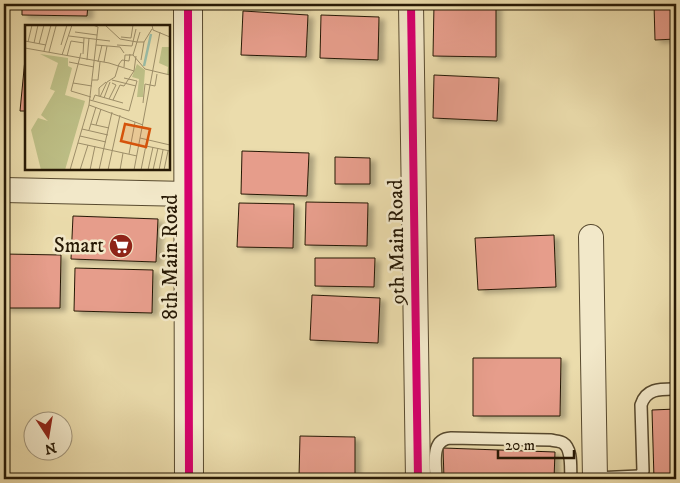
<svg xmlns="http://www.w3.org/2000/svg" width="680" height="483" font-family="'IM FELL DW Pica',serif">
<defs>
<filter id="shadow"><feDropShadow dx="5.5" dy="3" stdDeviation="2.5" flood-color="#0004"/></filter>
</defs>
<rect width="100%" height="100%" fill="#ebdcac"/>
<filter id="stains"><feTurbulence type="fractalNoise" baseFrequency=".004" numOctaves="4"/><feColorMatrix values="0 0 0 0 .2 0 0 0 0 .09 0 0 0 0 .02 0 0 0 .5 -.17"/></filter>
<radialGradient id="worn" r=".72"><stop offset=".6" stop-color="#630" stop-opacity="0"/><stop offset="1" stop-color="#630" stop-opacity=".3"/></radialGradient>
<!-- building -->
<g fill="#e69d8b" stroke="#271905" filter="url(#shadow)">
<polygon points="22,4 88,4 87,16 22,15"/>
<polygon points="247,4 305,4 305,7 247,6"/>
<polygon points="434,4 496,4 496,57 433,56"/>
<polygon points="654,4 676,4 676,39 655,40"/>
<polygon points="243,11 308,15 306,57 241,55"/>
<polygon points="321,15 379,17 378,60 320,58"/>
<polygon points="25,59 26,59 26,111 20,111"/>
<polygon points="434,75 499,78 497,121 433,118"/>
<polygon points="242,151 309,153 307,196 241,194"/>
<polygon points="335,157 370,158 370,184 335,184"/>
<polygon points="306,202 368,203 367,246 305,245"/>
<polygon points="239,203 294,204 293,248 237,247"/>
<polygon points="73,216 158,219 156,262 71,259"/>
<polygon points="554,235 556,287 478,290 475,238"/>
<polygon points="4,254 61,255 60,308 4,308"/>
<polygon points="315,258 375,258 374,287 315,286"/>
<polygon points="75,268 153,270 152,313 74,311"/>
<polygon points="312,295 380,298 378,343 310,340"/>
<polygon points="473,358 561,358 560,416 473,416"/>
<polygon points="676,409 676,479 654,479 652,410"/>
<polygon points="300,436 355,437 355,478 299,477"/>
<polygon points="443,448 555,452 554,479 444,479"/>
</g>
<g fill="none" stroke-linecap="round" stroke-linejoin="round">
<!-- service casing -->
<g stroke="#584a2f" stroke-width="14">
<g id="service">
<polyline points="595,478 639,476"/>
<path d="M 436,479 C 436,464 430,439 451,438 L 551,440 C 554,441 560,441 563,443 C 573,449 570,470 571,479"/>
<path d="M 639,479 L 643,471 L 641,405 C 646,388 661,389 676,389"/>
</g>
</g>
<!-- minor casing -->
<g stroke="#584a2f" stroke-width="26">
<g id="minor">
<polyline points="411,4 418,479"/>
<polyline points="4,190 188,194"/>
<polyline points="591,237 595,479"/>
</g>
</g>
<!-- tertiary casing -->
<g stroke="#584a2f" stroke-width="30">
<polyline id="tertiary" points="188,4 189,479"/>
</g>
<!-- service -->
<use href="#service" stroke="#f2e8c9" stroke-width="11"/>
<!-- minor -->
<use href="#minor" stroke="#f2e8c9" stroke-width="24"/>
<!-- tertiary -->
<use href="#tertiary" stroke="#f2e8c9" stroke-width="28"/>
<!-- cycleway casing -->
<g stroke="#f2e8c9" stroke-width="11">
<g id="cycleway">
<polyline points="188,4 189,479"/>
<polyline points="411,4 418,479"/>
</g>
</g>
<!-- cycleway -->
<use href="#cycleway" stroke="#d6006c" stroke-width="8"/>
</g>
<!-- icons -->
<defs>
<g id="supermarket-disc" transform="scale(1.25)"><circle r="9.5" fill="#8f2418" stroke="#f2e8c9"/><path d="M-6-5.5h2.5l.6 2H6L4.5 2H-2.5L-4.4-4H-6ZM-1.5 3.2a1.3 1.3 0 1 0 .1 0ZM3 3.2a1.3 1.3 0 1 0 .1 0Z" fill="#fff"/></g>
</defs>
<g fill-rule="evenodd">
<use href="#supermarket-disc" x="121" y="246"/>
</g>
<g text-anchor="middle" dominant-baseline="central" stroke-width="5" stroke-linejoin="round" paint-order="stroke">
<!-- street labels -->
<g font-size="21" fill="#271905" stroke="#f2e8c9">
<text transform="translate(397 242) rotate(-91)">9th Main Road</text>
<text transform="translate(171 257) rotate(-90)">8th Main Road</text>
</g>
<!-- poi labels -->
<g font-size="21" fill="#271905" stroke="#f2e8c9" text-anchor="end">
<text x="104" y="246">Smart</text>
</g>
</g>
<!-- overview -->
<g transform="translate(25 25)">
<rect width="145" height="145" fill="#ebdcac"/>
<path d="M 137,22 L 145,22 L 145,50 L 142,49 L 143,42 L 134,38 ZM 15,29 L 43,33 L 43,41 L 47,43 L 40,70 L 60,76 L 40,145 L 16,145 L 6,105 L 13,93 L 23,96 L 16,90 L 30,66 L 25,64 L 33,38 ZM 112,39 L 120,45 L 118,72 L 112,72 L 114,54 L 107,52 Z" fill="#bdbf86"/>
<path fill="none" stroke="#99bca7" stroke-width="2.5" d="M 119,41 L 126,9"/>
<path fill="none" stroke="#9d8e69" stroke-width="1" d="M 80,0 L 95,14 L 112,17 L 119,17 L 127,4M 127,0 L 128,5 L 145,12M 50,7 L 72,10M 44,11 L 85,16M 96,12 L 106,13 L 108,0M 0,16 L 21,20M 3,17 L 7,0M 9,18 L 13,0M 14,19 L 19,0M 36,20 L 42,0M 71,20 L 95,22 L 99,28M 92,20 L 107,21 L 111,4M 0,23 L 84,38 L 109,46M 19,26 L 26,0M 24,27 L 31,1M 56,28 L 46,66 L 66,72M 58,29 L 59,13M 37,30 L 47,0M 108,30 L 115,7M 42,31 L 46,16 L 59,18M 62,35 L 64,13M 116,35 L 119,17M 44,37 L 69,42M 73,37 L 77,20M 79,37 L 82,21M 99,42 L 100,30 L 108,30 L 120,44 L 145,50M 67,55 L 73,55 L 75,37M 87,55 L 111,61M 48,58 L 67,61M 74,71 L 74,63 L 81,57M 75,72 L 82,57 L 90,52 L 94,39 L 97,35 L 104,36 L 105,29M 79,73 L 85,57M 84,74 L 91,60 L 87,58M 65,75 L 104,86 L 112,56 L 99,53M 68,75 L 70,70 L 98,78M 88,75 L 95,60 L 99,61 L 109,46 L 111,31M 118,78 L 120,59 L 130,61 L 132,49M 64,80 L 118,100M 66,99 L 84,103M 71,100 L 76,84M 57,104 L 83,110M 64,105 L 71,82M 55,111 L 81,117M 115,113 L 145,120M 53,118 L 112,131M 121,121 L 145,126M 104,129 L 110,97M 45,145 L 64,80 L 73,2 L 68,0M 55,145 L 63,120M 65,145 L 70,121M 74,145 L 87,87M 83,145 L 95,90M 95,145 L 98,128M 109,145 L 135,7M 116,145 L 122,115M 123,145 L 128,122M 128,145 L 133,123M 134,145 L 138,125M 139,145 L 143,126"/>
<path fill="#d5530b" fill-opacity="0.15" stroke="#d5530b" stroke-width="2.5" d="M 100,99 L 125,104 L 121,122 L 96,116 Z"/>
<rect width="145" height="145" fill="none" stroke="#271905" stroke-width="2.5"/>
</g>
<!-- margin -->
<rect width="680" height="483" fill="none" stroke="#ebdcac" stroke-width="20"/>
<rect x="5" y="5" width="670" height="473" fill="none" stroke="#271905" stroke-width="2.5"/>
<rect x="10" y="10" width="660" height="463" fill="none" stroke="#271905"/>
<!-- north arrow -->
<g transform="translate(48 436) rotate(168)"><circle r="24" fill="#f2e8c9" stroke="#a1957b"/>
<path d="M0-4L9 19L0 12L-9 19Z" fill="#8f2418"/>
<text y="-8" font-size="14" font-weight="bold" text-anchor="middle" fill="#271905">N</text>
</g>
<!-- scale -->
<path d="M498 450v8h76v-8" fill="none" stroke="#271905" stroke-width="2.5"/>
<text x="505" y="450" font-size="15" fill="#271905" stroke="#f2e8c9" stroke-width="4" paint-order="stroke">20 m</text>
<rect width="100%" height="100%" filter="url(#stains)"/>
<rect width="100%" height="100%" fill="url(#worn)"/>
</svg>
